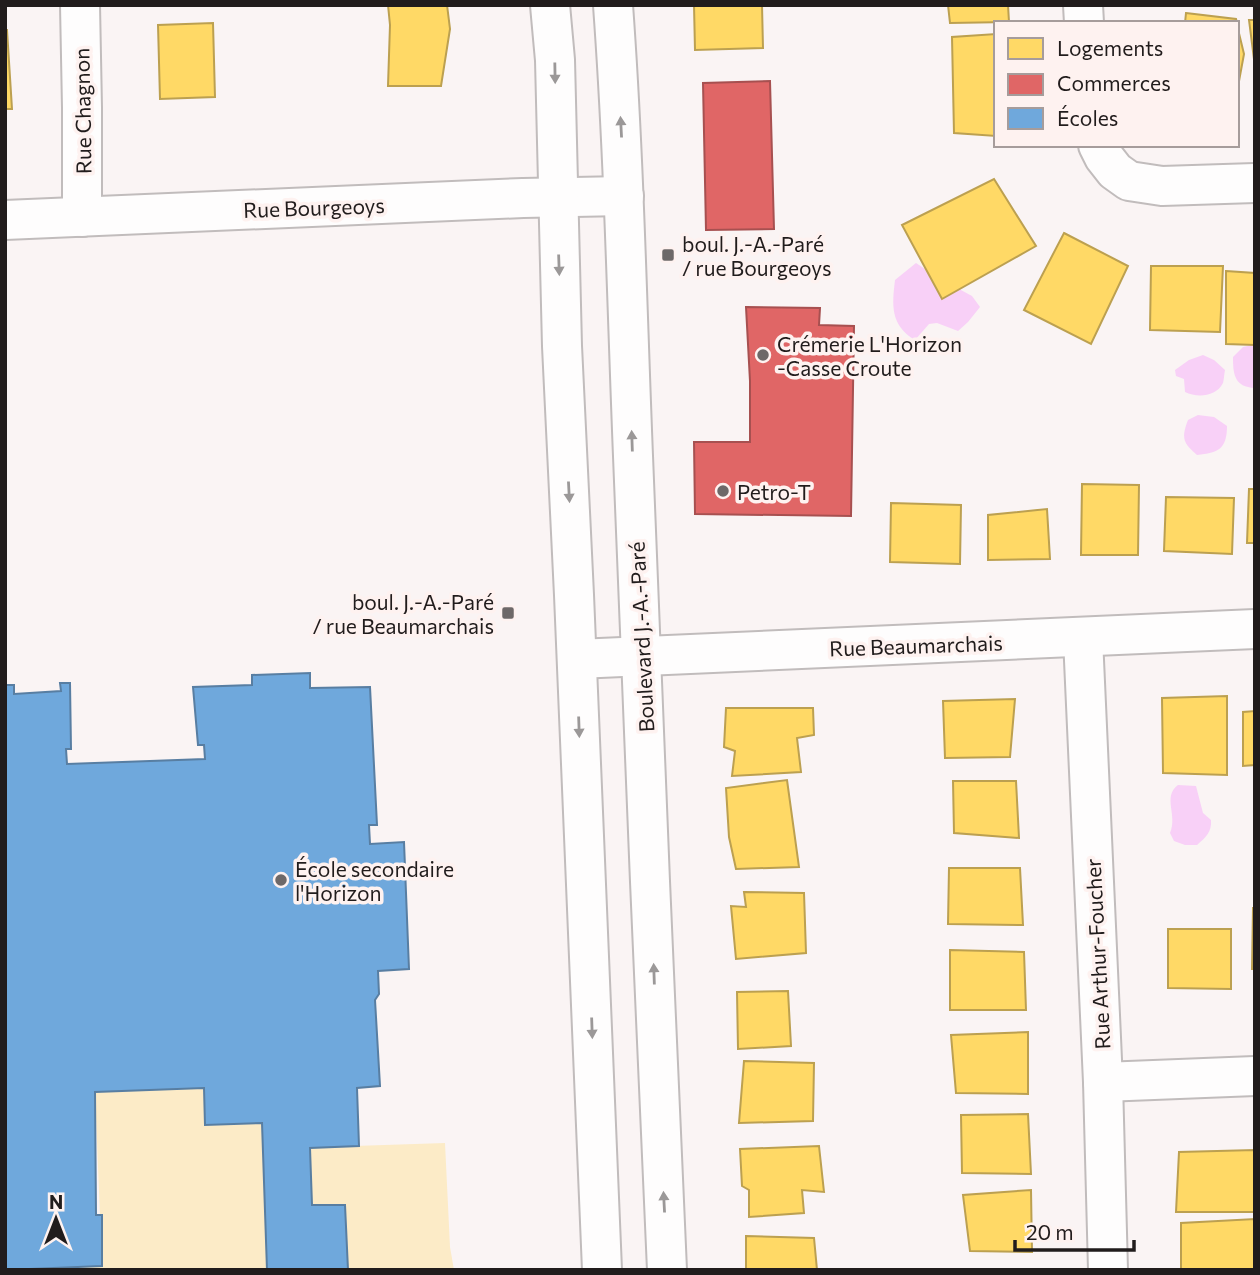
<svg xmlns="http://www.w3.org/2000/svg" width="1260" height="1275" font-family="Commissioner,sans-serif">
<rect width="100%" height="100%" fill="#faf4f4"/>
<!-- green -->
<polygon fill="#fcebc7" points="204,1088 205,1125 262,1123 263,1149 445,1143 450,1247 454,1270 36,1270 102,1266 95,1092"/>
<!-- water -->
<g fill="#f8d0f7">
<path d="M 916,263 L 925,269 L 942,299 L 959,289 L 972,296 L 980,307 L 968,322 L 958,331 L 937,323 L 929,324 L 915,340 C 890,325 892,305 895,280 Z"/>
<path d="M 1252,345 L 1255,346 L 1255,388 C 1234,387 1233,374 1233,357 L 1243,347 Z"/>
<path d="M 1203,355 L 1214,360 L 1225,370 C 1224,375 1224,379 1223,383 C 1216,397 1197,398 1185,392 L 1184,379 L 1176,376 L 1175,370 L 1189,360 Z"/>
<path d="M 1198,415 L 1214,417 L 1227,426 C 1227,449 1218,453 1197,455 C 1183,443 1181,438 1188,420 Z"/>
<path d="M 1178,785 L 1196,786 L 1203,813 L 1211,820 C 1212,832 1206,837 1197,845 L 1185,845 L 1174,841 L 1170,833 C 1178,815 1162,797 1178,785 Z"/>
</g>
<!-- homes -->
<g fill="#ffd966" stroke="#bca050" stroke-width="2">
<polygon points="388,5 447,5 450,29 441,86 388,86 390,25"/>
<polygon points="694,5 762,5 763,48 695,50"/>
<polygon points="948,5 1008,5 1009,22 950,23"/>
<polygon points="1186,13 1236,19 1237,23 1185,23"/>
<polygon points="1249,20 1255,20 1255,67"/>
<polygon points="213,23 215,97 160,99 158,25"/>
<polygon points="1237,25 1244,54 1237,92"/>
<polygon points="5,30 7,30 12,109 5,109"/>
<polygon points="996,34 996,136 954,133 952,37"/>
<polygon points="994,179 1036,246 942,299 902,225"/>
<polygon points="1064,233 1128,266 1091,344 1024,310"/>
<polygon points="1151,266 1223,266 1220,332 1150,330"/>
<polygon points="1226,271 1255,273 1255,345 1226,344"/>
<polygon points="1082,484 1139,485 1138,555 1081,555"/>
<polygon points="1249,489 1255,489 1255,543 1247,543"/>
<polygon points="1166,497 1234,498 1232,554 1164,551"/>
<polygon points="891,503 961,505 960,564 890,562"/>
<polygon points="1047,509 1050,559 988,560 988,515"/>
<polygon points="1227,696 1227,775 1163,773 1162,698"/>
<polygon points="1015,699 1010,757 945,758 943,701"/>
<polygon points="726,708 813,708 814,735 797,738 801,772 732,776 735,751 724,747"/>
<polygon points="1255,711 1255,765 1243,766 1243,712"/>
<polygon points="787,780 799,867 736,869 729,837 726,788"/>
<polygon points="953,781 1016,781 1019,838 954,833"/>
<polygon points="949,868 1020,868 1023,925 948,924"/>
<polygon points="744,892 804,893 806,953 736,959 731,906 746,907"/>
<polygon points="1253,908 1255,908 1255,969 1252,969"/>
<polygon points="1168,929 1231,929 1231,989 1168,988"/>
<polygon points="950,950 1024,952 1026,1010 950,1010"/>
<polygon points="788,991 791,1046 738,1049 737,992"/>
<polygon points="1028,1032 1028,1094 956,1093 951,1035"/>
<polygon points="744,1061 814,1063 813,1121 739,1123"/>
<polygon points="1028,1114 1031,1174 962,1173 961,1115"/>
<polygon points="819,1146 824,1192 802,1190 804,1213 749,1217 749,1190 742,1186 740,1149"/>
<polygon points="1255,1150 1255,1212 1176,1212 1179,1152"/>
<polygon points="1031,1190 1032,1252 970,1251 963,1195"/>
<polygon points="1255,1219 1255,1270 1181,1270 1181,1223"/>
<polygon points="746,1236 814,1238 817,1270 746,1270"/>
</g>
<!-- shops -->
<g fill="#e06666" stroke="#a75050" stroke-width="2">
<polygon points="770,81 774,229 706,230 703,83"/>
<polygon points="746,307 820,308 819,325 854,326 851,516 695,514 694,442 750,442 750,381"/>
</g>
<!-- schools -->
<polygon fill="#6fa8dc" stroke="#587ea2" stroke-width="2" points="310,673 310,688 370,687 377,825 369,825 370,844 404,842 409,969 378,971 379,994 375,1000 380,1086 357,1088 359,1146 310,1148 312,1205 345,1205 348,1270 267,1270 262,1123 205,1125 204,1088 95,1092 96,1215 102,1215 102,1266 5,1270 5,685 14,685 14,694 61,691 60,683 70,683 71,749 66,749 67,764 205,759 204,745 198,745 193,687 252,685 252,675"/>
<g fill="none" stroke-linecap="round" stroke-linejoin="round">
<!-- street casing -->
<g stroke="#c1bcbc" stroke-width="42">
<g id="street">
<polyline points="80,5 82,108 82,217"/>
<polyline points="1083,5 1084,23"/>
<polyline points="1098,145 1104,157 1115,171 1129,181 1162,186 1255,183"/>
<polyline points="5,220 523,198 624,196"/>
<polyline points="1083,638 1103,1082 1108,1270"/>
<polyline points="577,659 1255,629"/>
<polyline points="1103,1082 1255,1076"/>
</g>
</g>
<!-- secondary casing -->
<g stroke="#c1bcbc" stroke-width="42">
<g id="secondary">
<polyline points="550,5 555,60 562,346 574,595 602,1270"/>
<path d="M 613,5 C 624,155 627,306 633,456 C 644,727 654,999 667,1270"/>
</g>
</g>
<!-- street -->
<use href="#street" stroke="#fefdfd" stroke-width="38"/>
<!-- secondary -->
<use href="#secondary" stroke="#fefdfd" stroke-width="38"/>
</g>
<!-- one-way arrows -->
<defs><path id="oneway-solid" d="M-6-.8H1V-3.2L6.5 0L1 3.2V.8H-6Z" transform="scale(1.75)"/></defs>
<g fill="#9b9898">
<use href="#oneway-solid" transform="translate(555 73) rotate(89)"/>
<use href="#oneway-solid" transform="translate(621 127) rotate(-93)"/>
<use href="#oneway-solid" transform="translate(559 265) rotate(88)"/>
<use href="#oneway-solid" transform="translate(632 441) rotate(-92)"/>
<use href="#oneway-solid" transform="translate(569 492) rotate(87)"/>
<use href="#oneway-solid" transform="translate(579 727) rotate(88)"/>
<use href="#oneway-solid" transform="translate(654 974) rotate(-92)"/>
<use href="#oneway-solid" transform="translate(592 1028) rotate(88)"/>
<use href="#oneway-solid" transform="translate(664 1202) rotate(-93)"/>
</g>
<!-- markers -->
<g fill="#6d6868" stroke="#fef2f0" stroke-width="2.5">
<rect x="661" y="248" width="14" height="14" rx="3.5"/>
<circle cx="763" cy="355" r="7"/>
<circle cx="723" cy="491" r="7"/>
<rect x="501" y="606" width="14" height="14" rx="3.5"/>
<circle cx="281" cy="880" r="7"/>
</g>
<g text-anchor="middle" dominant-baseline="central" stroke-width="7" stroke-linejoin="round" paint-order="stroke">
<!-- street labels -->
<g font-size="21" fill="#211c1c" stroke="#fef2f0">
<text transform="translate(82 111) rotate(-91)">Rue Chagnon</text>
<text transform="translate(314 207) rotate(-2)">Rue Bourgeoys</text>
<text transform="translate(641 637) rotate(-93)">Boulevard J.-A.-Paré</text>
<text transform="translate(916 645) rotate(-2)">Rue Beaumarchais</text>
<text transform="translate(1097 954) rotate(-93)">Rue Arthur-Foucher</text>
</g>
<!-- poi labels -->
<g font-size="21" fill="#211c1c" stroke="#fef2f0" text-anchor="start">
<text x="682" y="243">boul. J.-A.-Paré<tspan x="682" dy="24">/ rue Bourgeoys</tspan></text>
<text x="777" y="343">Crémerie L'Horizon<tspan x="777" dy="24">-Casse Croute</tspan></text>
<text x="737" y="491">Petro-T</text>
<text x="494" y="601" text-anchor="end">boul. J.-A.-Paré<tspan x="494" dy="24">/ rue Beaumarchais</tspan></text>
<text x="295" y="868">École secondaire<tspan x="295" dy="24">l'Horizon</tspan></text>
</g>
</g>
<!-- border -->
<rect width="1260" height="1275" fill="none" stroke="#211c1c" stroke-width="14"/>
<!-- legend -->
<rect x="994" y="21" width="245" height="126" fill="#fef2f0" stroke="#a69c9b" stroke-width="2"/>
<rect x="1008" y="38" width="35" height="21" fill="#ffd966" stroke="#a69c9b" stroke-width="2"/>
<text x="1057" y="56" font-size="21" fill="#211c1c">Logements</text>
<rect x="1008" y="74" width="35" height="21" fill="#e06666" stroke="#a69c9b" stroke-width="2"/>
<text x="1057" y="91" font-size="21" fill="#211c1c">Commerces</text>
<rect x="1008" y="108" width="35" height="21" fill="#6fa8dc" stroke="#a69c9b" stroke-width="2"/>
<text x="1057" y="126" font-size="21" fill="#211c1c">Écoles</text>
<!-- north arrow -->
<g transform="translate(56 1219)" stroke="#fef2f0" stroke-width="5" paint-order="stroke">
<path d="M0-5L12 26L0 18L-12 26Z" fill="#211c1c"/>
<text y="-10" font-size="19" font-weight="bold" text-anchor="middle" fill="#211c1c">N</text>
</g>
<!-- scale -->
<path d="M1015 1240v10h119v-10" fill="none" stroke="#211c1c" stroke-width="3.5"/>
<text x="1026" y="1240" font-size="21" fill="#211c1c" stroke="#fef2f0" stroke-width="5" paint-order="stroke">20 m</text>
</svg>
